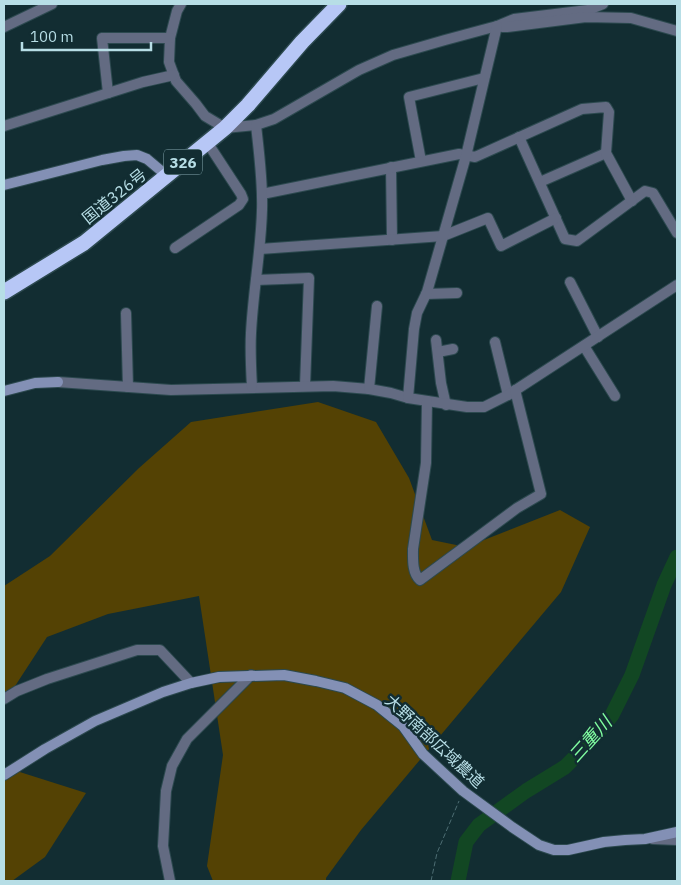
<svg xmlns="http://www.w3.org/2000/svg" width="681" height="885" font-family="'IBM Plex Sans','Noto Sans JP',sans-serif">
<rect width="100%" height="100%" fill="#122d32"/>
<!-- green -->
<g fill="#544204">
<polygon points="318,402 376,422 409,478 432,540 466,547 560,510 590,527 561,592 361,830 326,878 326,881 213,881 207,866 223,755 199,596 108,614 47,637 4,703 4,586 50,556 139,468 191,422"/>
<polygon points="4,767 86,793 45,857 12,881 4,881"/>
</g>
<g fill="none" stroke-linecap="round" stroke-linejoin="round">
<!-- river -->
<polyline stroke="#124723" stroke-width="15" points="458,881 466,842 479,825 526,791 565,767 589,743 612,715 632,675 664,585 677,557"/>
<!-- street casing -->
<g stroke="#2c494f" stroke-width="12">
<g id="street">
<polyline points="181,4 177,11 170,38 169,62 176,81 196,104 205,116 225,128 256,125 274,119 359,70 393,55 445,40 497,26 514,19 588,10 603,4"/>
<polyline points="4,27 52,4"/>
<polyline points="502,27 507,27 586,17 631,18 677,31"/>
<polyline points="108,93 102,38 170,38"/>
<polyline points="4,126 143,82 174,75"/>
<polyline points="519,137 565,239 577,241 645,191 653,193 677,233"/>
<polyline points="421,161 409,97 484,78"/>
<polyline points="391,167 392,240"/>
<polyline points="540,182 606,153"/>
<polyline points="262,194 459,154 475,157 582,109 606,107 609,112 606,153 632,201"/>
<polyline points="175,248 239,205 243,199 241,194 207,142"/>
<polyline points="260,249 443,236 488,218 501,246 556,218"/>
<polyline points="256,280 309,278 305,386"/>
<polyline points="570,282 598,337"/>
<polyline points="426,294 457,293"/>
<polyline points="126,313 128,387"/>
<polyline points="436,340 441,383 446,405"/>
<polyline points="495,342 508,395"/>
<polyline points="584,346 615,396"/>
<polyline points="438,352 453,349"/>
<polyline points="58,382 171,390 333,386 369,389 391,393 408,398 467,407 484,407 508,395 677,285"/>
<path d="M 252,387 C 251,369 250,351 251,333 C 253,292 261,251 262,210 C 263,182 259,153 256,125"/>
<polyline points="369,389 377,306"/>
<polyline points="408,398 414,329 417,313 427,292 466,156 497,26"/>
<path d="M 427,401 L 426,463 L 413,549 C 413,559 412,573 420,580 L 517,508 L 541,494 L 515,390"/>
<polyline points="4,699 17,691 47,679 137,650 160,650 191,683"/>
<polyline points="653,839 677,840"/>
<polyline points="170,881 163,846 166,791 172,766 187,739 251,675"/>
</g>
</g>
<!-- secondary casing -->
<g stroke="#2c494f" stroke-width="12">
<g id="secondary">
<polyline points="4,185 102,160 124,156 137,155 147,159 166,175"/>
<polyline points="4,391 35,383 58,382"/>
<polyline points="4,775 45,749 95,721 163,692 191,683 219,677 284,675 316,681 345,688 377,705 403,726 423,754 463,791 512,827 539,845 554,850 568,850 604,842 625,840 645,839 677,832"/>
</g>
</g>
<!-- highway casing -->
<g stroke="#2c494f" stroke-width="18">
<polyline id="highway" points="4,292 84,243 225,128 248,105 302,42 339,4"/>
</g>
<!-- path -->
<polyline stroke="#4d6d73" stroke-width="1" stroke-dasharray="5 2.5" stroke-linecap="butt" points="431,881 437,853 459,801"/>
<!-- street -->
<use href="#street" stroke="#636b82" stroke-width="10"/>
<!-- secondary -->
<use href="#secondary" stroke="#8390b5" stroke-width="10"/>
<!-- highway -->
<use href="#highway" stroke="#b7c7f6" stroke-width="15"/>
</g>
<g text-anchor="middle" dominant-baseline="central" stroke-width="5" stroke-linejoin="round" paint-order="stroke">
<!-- shield labels -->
<rect fill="#122d32" stroke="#86a9b0" stroke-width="1" x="164" y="149.5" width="38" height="25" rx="4"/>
<g font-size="15" font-weight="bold" fill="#b7dee6">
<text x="183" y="162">326</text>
</g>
<!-- street labels -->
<g font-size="16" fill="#b7dee6" stroke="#122d32">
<text transform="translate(114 196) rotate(-39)">国道326号</text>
<text transform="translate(435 741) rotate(43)">大野南部広域農道</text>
</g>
<!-- water labels -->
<g font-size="18" font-style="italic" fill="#81fea1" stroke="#122d32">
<text transform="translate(590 739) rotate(-48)">三重川</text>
</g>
</g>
<!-- border -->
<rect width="681" height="885" fill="none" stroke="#b7dee6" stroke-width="10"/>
<!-- scale -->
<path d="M22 42v8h129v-8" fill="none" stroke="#b7dee6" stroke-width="2.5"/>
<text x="30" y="42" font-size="15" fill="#b7dee6" stroke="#122d32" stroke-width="4" paint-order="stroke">100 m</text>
</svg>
